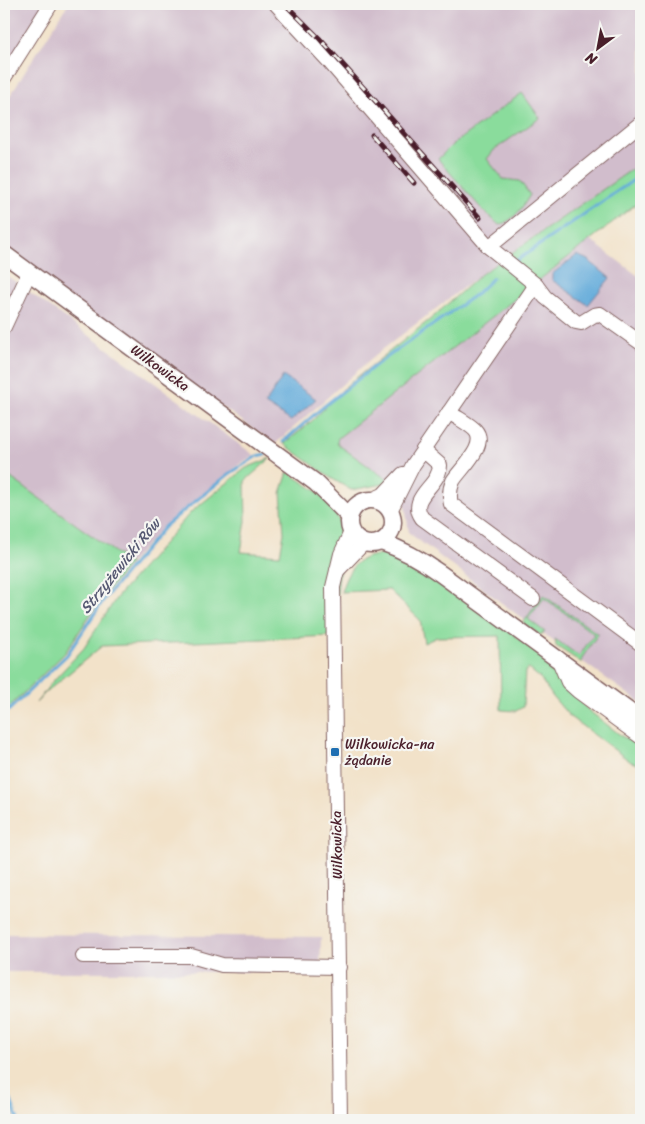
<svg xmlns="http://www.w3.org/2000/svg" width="645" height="1124" font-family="Sriracha,sans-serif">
<rect width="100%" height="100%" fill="#f6f6f2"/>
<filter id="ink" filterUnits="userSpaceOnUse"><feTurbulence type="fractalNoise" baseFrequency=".02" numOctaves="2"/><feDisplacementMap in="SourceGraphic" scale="10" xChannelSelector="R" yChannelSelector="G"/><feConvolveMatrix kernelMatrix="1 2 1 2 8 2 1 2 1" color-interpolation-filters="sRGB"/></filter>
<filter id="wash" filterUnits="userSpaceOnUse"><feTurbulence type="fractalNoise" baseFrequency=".0096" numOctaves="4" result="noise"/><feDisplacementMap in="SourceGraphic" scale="20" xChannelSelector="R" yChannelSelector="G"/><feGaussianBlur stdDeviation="1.12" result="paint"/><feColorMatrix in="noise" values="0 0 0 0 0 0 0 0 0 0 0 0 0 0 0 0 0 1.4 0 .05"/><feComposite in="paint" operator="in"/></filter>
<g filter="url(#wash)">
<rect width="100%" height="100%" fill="#f2e2c9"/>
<!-- industrial -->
<g fill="#d1bdcc">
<polygon points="4,4 51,4 4,78"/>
<polygon points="68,4 641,4 641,163 489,268 374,356 275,444 4,253 4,105"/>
<polygon points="589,239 641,278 641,703 535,628 409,533 404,498 406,494 340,446 337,442 338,438"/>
<polygon points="4,274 17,283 4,312"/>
<polygon points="25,289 254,455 241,463 164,525 130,563 4,473 4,334"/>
<polygon points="4,934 321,937 320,972 4,972"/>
</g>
<!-- green -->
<g fill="#8adc9c" stroke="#6a7e64">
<path d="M 522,93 L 540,118 L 494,150 L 487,159 L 503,179 L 520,181 L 530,195 C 522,208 515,220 499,225 L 480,207 L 438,159 L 453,144 Z"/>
<polygon points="641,163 641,200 338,438 337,442 340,446 388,480 384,484 351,490 331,478 284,444 311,422 346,386 433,317 480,275"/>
<polygon points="271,458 245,481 246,521 241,552 280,555 284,533 281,493 288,472 321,494 335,511 348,542 341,555 333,636 102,646 45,693 36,703 52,682 84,648 117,597 191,512 246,468"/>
<polygon points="4,473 130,563 102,597 65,653 4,712"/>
<path d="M 391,553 L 398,555 L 500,623 L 546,661 L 588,710 L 623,737 L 641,746 L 641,765 L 631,762 L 570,717 L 553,697 L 540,678 L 529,669 L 525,671 L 523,707 L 516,711 L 501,710 L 500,636 L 437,637 L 424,643 L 420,620 L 389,590 L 341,592 C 344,581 351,564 363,559 C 371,555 382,555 391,553 Z"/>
<polygon points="543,595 598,634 582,658 582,663 556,646 555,639 579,656 594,634 544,598 528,619 545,632 540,635 523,623"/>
</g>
<!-- water -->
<g fill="#63abda" stroke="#566582">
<polygon points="577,255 588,260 610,278 588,305 552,280 552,274"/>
<polygon points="283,376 316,399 291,421 265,404"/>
</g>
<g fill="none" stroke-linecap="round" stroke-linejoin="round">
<!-- stream -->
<g stroke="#63abda" stroke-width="3">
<polyline points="516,261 641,175"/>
<polyline points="283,442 323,407 376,365 475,295 493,278"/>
<polyline points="4,715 67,655 105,598 165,526 229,474 257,456 266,454"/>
<polyline points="4,1081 18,1120"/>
</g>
</g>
</g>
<g filter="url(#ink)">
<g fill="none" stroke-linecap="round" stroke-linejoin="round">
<!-- minor casing -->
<g stroke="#856362" stroke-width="16">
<g id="minor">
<polyline points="276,4 327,59 489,247 641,123"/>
<polyline points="4,78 51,4"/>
<polyline points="489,247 536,285"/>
<polyline points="4,327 29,273"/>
<path d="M 449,412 C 457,418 468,423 475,430 C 489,445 460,469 453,481 C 450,488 449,496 451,504 L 641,644"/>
<path d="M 423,450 L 440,465 C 440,486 407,497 422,518 L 533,599"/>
<polyline points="374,499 383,495 403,474"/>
<polyline points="390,511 413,465 536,285 545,297 576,322 581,323 594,315 600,314 641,343"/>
<polyline points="337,571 364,543"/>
<polyline points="558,658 568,682 578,691 641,737"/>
<polyline points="83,956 191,956 222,965 339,967"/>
<polyline points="340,1120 333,587 341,554 351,532"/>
</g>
</g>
<!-- major casing -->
<g stroke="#856362" stroke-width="19">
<g id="major">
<polyline points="4,254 316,483 349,516"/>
<circle cx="371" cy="522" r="22"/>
<path d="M 381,542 C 402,549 423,561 441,574 L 641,720"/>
</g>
</g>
<!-- minor -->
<use href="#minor" stroke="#fff" stroke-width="14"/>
<!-- major -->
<use href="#major" stroke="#fff" stroke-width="16"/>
<!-- rail casing -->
<g stroke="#4a1f2b" stroke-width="5">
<g id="rail">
<polyline points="285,4 319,38 480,218"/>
<polyline points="372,135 414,183"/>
</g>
</g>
<!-- rail -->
<use href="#rail" stroke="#f6f6f2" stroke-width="3" stroke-dasharray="9" stroke-linecap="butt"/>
</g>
</g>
<!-- markers -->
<rect fill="#1f6fb2" stroke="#f6f6f2" stroke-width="2" x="330" y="747" width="10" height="10" rx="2.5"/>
<g text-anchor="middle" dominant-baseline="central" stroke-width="4.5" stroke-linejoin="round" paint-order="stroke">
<!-- street labels -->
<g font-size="14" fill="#4a1f2b" stroke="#f6f6f2">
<text transform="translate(160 368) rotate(36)">Wilkowicka</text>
<text transform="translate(337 845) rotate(-91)">Wilkowicka</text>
</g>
<!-- poi labels -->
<g font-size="14" fill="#4a1f2b" stroke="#f6f6f2" text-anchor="start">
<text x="345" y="744">Wilkowicka-na<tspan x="345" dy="16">żądanie</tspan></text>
</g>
<!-- water labels -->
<g font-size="15" font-style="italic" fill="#545771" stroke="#f6f6f2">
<text transform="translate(120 566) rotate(-51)">Strzyżewicki Rów</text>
</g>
</g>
<!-- margin -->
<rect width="645" height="1124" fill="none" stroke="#f6f6f2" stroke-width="20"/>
<!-- north arrow -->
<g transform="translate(598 48) rotate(212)" stroke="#f6f6f2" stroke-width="4" paint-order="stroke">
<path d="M0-4L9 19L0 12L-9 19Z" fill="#4a1f2b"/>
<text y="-8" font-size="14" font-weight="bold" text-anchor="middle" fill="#4a1f2b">N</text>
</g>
</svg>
